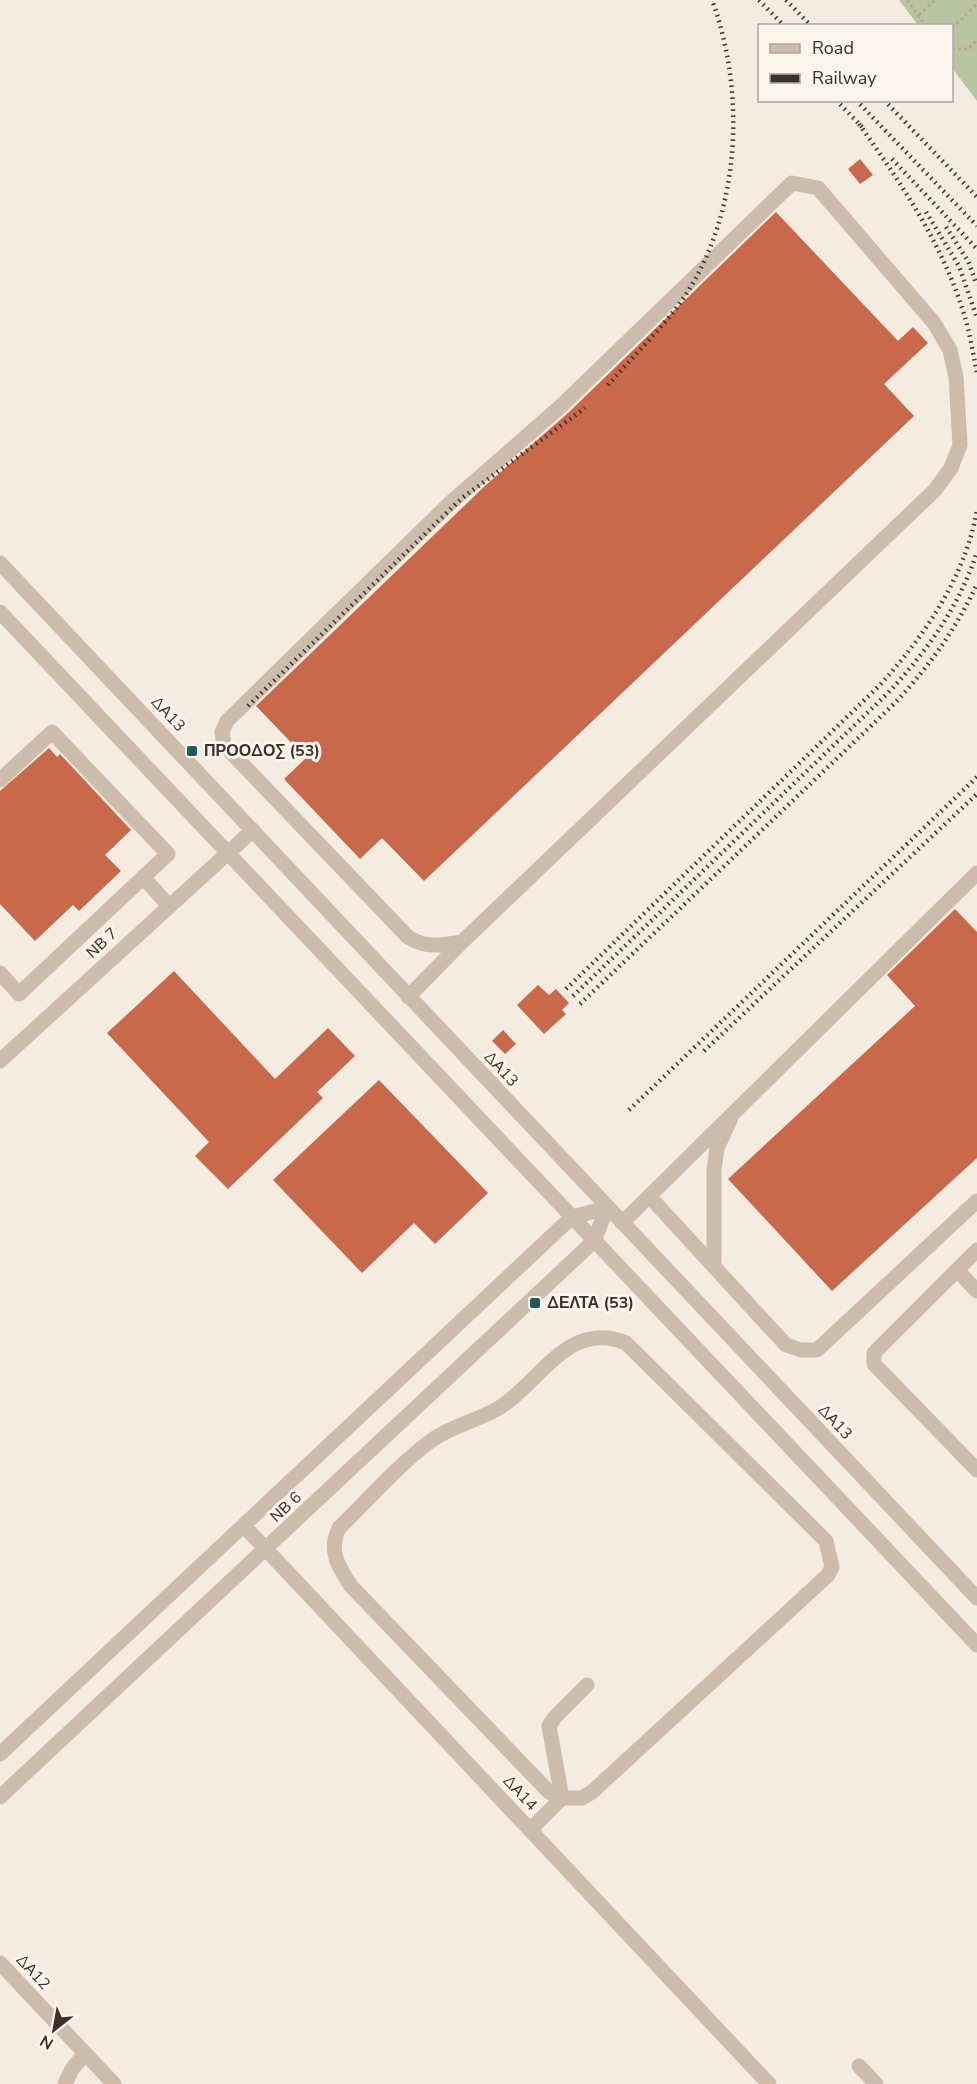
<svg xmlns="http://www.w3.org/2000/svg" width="977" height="2084" font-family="'Nunito Sans',sans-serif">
<rect width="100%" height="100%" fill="#f4ebe1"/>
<!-- green -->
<polygon fill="#b8c4a0" points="899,0 977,0 977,101 952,68 952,26 918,25"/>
<!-- building -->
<g fill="#c8694b">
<polygon points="860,159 873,175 860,184 848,169"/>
<polygon points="776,212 898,341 913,327 928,343 884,384 914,416 424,881 382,838 360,859 284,779 306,758 256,706 487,484 568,413"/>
<polygon points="49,748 57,757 60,754 131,830 105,855 121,871 79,911 73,905 35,941 0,904 0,791"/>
<polygon points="955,909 977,932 977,1158 832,1291 728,1179 915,1006 887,975"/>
<polygon points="174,971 275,1079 328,1028 355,1056 317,1092 323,1098 228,1189 195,1156 209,1142 107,1033"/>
<polygon points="538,985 549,995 556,989 569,1003 562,1010 566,1014 544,1034 517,1005"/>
<polygon points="503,1030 516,1044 505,1054 492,1041"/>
<polygon points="379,1080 488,1193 435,1244 414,1223 362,1273 273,1180"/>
</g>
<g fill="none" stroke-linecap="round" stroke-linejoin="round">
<!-- path -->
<g stroke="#b9a596" stroke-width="3" stroke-dasharray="3 3" stroke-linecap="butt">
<polyline points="907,0 926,26"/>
<polyline points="919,15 935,0"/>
<polyline points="952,28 977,4"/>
<polyline points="952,49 968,49 977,40"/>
</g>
<!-- minor -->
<g stroke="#cdbbac" stroke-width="15">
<polyline points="0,563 977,1598"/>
<polyline points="0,612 977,1645"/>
<polyline points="0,780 52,732 168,854 19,994 0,973"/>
<polyline points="143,877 169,906"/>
<path d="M 408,997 L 462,942 L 935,490 L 951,468 L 960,445 L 956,377 L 950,350 L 934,323 L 818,188 L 792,183 L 561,406 L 449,504 L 227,721 L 222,732 L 224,745 L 408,937 C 427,949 441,945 462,942"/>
<polyline points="0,1061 253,830"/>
<polyline points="650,1197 786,1345 801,1350 817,1350 977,1201"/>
<polyline points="622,1223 977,873"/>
<polyline points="977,1250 874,1353 874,1364 977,1470"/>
<polyline points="714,1267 714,1170 717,1148 730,1120"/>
<polyline points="957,1270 977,1291"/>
<polyline points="245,1527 769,2084"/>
<polyline points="0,1754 572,1217 607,1208"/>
<polyline points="0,1797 594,1241 607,1208"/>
<polyline points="562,1798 549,1726 555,1717 587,1685"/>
<path d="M 530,1830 L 562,1798 L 582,1798 L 592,1792 L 828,1575 L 832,1567 L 826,1541 L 626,1343 C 572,1320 543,1376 505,1404 C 483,1420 454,1424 432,1440 C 398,1465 369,1499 339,1528 C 328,1551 338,1566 351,1586 L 549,1792 L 562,1798"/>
<polyline points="0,1963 114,2084"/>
<polyline points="859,2066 876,2084"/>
<polyline points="65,2084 72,2069 85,2054"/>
</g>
<!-- rail -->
<g stroke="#3b302b" stroke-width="4.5" stroke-dasharray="1.5 4.5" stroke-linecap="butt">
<polyline points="759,0 784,26"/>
<polyline points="786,0 811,26"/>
<polyline points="836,100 863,128"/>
<polyline points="856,100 977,226"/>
<polyline points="884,100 977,197"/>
<path d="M 859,124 C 901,183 943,245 964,314 C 970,333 973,354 977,373"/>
<polyline points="892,159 977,249"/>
<polyline points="926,212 959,266 977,318"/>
<polyline points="946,227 968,261 977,285"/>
<path d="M 608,385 C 630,360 654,336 675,310 C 740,225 748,98 712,0"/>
<polyline points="248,706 462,498 585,408"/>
<path d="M 566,989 L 880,685 C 925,635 964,579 977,511"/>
<path d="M 573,996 L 888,693 C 927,651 959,607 977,552"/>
<path d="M 580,1004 L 896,702 C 930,665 956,629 977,584"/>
<polyline points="704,1051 977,794"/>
<polyline points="629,1110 977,777"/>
</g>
</g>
<!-- markers -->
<g fill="#1f5a5e" stroke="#fbf5ee" stroke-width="2">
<rect x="186" y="745" width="12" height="12" rx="3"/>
<rect x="529" y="1297" width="12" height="12" rx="3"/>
</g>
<g text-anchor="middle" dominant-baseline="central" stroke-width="6" stroke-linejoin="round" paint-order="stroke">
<!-- street labels -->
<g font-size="16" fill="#3b302b" stroke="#fbf5ee">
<text transform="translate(168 714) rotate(47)">ΔΑ13</text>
<text transform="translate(102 943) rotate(-43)">ΝΒ 7</text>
<text transform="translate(501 1069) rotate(47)">ΔΑ13</text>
<text transform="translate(835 1422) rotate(47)">ΔΑ13</text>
<text transform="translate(286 1507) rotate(-43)">ΝΒ 6</text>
<text transform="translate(520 1793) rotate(47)">ΔΑ14</text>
<text transform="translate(33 1972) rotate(47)">ΔΑ12</text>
</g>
<!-- poi labels -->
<g font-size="16" font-weight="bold" fill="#3b302b" stroke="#fbf5ee" text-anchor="start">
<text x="204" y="751">ΠΡΟΟΔΟΣ (53)</text>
<text x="547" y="1303">ΔΕΛΤΑ (53)</text>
</g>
</g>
<!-- legend -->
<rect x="758" y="24" width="195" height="78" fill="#fbf5ee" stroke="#aea6a0" stroke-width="1.5"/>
<rect x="770" y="44" width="30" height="9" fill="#cdbbac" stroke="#aea6a0" stroke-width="1.5"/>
<text x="812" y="54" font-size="18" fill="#3b302b">Road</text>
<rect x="770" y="74" width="30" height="9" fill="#3b302b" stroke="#aea6a0" stroke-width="1.5"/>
<text x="812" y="84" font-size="18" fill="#3b302b">Railway</text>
<!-- north arrow -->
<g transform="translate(54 2030) rotate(211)" stroke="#fbf5ee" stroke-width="4.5" paint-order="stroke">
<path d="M0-4.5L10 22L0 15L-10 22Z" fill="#3b302b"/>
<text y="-9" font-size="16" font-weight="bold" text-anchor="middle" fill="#3b302b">N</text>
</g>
</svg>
